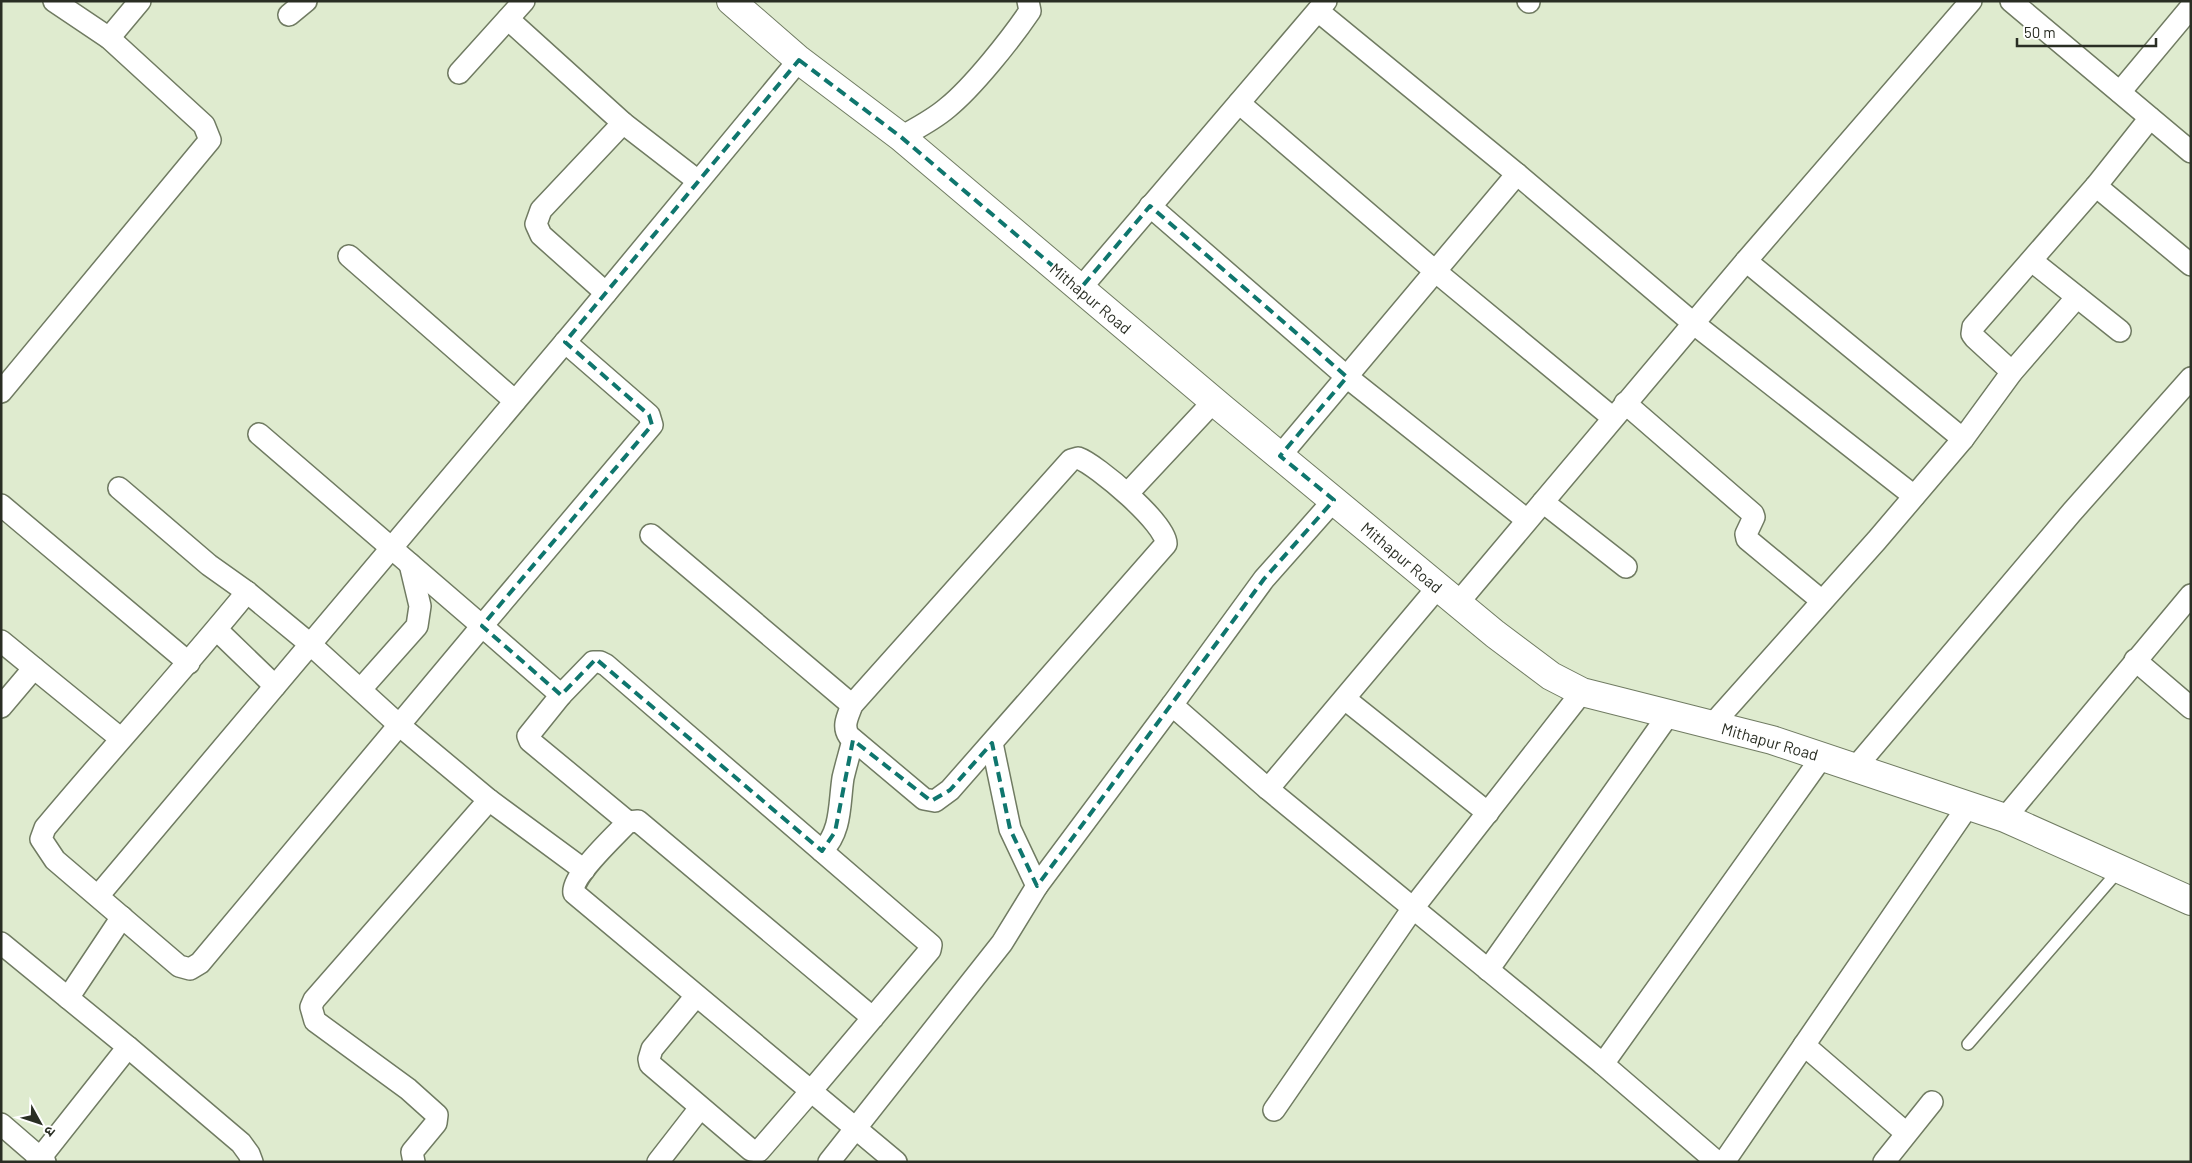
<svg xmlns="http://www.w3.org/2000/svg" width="2192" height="1163" font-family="Barlow,'Noto Sans Devanagari',sans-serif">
<rect width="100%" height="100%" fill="#dfebcf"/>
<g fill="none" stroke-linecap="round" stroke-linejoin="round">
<!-- lane casing -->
<g stroke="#707b62" stroke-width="14">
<polyline id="lane" points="1968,1044 2120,869"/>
</g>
<!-- street casing -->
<g stroke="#707b62" stroke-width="24">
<g id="street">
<polyline points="1528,1 1529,2"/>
<polyline points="2011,1 2191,152"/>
<polyline points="1318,11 1517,174 1693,323 1914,496"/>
<polyline points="289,15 306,1"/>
<polyline points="508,19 623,123 698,181"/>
<polyline points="109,38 140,1"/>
<polyline points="459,73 524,1"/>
<polyline points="2120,92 2191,7"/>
<polyline points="1239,103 1435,271 1613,418"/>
<path d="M 901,137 C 917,128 933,120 947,108 C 973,87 1011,39 1030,11 L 1028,1"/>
<polyline points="2096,186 2191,265"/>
<polyline points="1150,206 1347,377 1527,520"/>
<polyline points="349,256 515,401"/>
<polyline points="1746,261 1963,439"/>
<polyline points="2032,261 2120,331"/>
<polyline points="1080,289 1326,1"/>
<polyline points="606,293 541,235 536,224 541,210 623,123"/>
<polyline points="2012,372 1975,338 1972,334 1973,327 2096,186 2150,118"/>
<polyline points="1,392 210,140 204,125 109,38 54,1"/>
<polyline points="1625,403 1753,514 1754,517 1746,534 1747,539 1822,601"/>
<polyline points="259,434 482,626 652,425 649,415 565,342"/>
<polyline points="1280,456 1517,174"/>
<path d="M 1078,458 C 1096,464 1168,525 1166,544 L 950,790 L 935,801 L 924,799 L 849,736 C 842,726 848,716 852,705 L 1071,460 Z"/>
<polyline points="119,488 209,565 247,592 310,644 399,725 489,800 584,870"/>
<polyline points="1128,493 1214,401"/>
<polyline points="1543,502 1626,567"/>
<polyline points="1,505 189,663"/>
<polyline points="651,535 852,705"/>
<path d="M 247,592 C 181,673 111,749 45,828 L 41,839 L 55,860 L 179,966 L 190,969 L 200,963 L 482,626 L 561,695"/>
<polyline points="1458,603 1746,261 1971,1"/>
<polyline points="217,630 275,686"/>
<polyline points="1,641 34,668 1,707"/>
<polyline points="2135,660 2191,708"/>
<polyline points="34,668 120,738"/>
<polyline points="361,689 417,626 420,606 410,564"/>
<polyline points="1345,699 1488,813"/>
<polyline points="1172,705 1264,579 1334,500"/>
<polyline points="1712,725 1877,540 1963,439 2012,372 2077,297"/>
<polyline points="1855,768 2072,512 2191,378"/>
<polyline points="1268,789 1438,587"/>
<polyline points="2005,818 2191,595"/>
<path d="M 628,822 L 530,741 L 528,736 L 561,695 L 593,662 L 600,662 L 606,665 L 931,945 L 930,950 L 811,1091 L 574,893 C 570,877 617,834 628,822 L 638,821 L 873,1018"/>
<path d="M 822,851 C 842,831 839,804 843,778 C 846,765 850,752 853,740"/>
<polyline points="1037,886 1172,705 1268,789 1603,1064"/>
<polyline points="98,896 582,322 799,60"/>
<polyline points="1,943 128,1047 37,1162"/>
<polyline points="1488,970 1669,714"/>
<polyline points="696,996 652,1049 649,1059 650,1064 751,1150 759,1151 811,1091 896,1162"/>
<polyline points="68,998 122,917"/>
<polyline points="1804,1045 1906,1133"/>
<polyline points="128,1047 241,1143 249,1154 252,1162"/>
<polyline points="1274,1110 1413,908 1582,692"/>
<polyline points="1,1124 45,1162"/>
<polyline points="414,1162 412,1152 436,1123 437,1115 408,1089 315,1021 311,1007 314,1000 489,800"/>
<polyline points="658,1162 700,1108"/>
<polyline points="829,1162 1002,943 1037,886 1010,829 992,743"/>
<polyline points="1717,1162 1603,1064 1822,757"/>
<polyline points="1724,1162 1968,806"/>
<polyline points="1884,1162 1932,1102"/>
</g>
</g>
<!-- secondary casing -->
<g stroke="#707b62" stroke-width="30">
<polyline id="secondary" points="731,1 799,60 901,137 1223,409 1495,634 1551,676 1582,692 1772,740 2005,818 2191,901"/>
</g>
<!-- lane -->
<use href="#lane" stroke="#fff" stroke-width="11"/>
<!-- street -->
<use href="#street" stroke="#fff" stroke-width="21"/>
<!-- secondary -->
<use href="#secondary" stroke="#fff" stroke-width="28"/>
</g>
<!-- marked area -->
<path fill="none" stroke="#0f766e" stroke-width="4" stroke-dasharray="10 6" stroke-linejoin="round" d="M 799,60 L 901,137 L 1080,289 L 1150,206 L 1347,377 L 1280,456 L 1334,500 L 1264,579 L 1037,886 L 1010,829 L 992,743 L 950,790 L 931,801 L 853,740 L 835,832 L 822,851 L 596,659 L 561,695 L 482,626 L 652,425 L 649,415 L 565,342 Z"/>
<g text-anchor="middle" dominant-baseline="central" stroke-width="4" stroke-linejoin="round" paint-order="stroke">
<!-- street labels -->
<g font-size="16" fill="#2a2e24" stroke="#fff">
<text transform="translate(1091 298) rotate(40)">Mithapur Road</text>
<text transform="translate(1402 557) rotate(40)">Mithapur Road</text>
<text transform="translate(1770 741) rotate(16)">Mithapur Road</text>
</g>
</g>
<!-- border -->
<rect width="2192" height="1163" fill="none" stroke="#2a2e24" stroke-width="5"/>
<!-- north arrow -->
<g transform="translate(40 1123) rotate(130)" stroke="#ffffff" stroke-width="4" paint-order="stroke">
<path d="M0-4L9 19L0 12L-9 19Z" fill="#2a2e24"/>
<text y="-8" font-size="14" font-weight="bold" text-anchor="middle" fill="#2a2e24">उ</text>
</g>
<!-- scale -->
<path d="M2017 38v8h139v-8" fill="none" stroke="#2a2e24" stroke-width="2.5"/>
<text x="2024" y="38" font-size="15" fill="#2a2e24" stroke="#ffffff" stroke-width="4" paint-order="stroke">50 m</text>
</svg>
